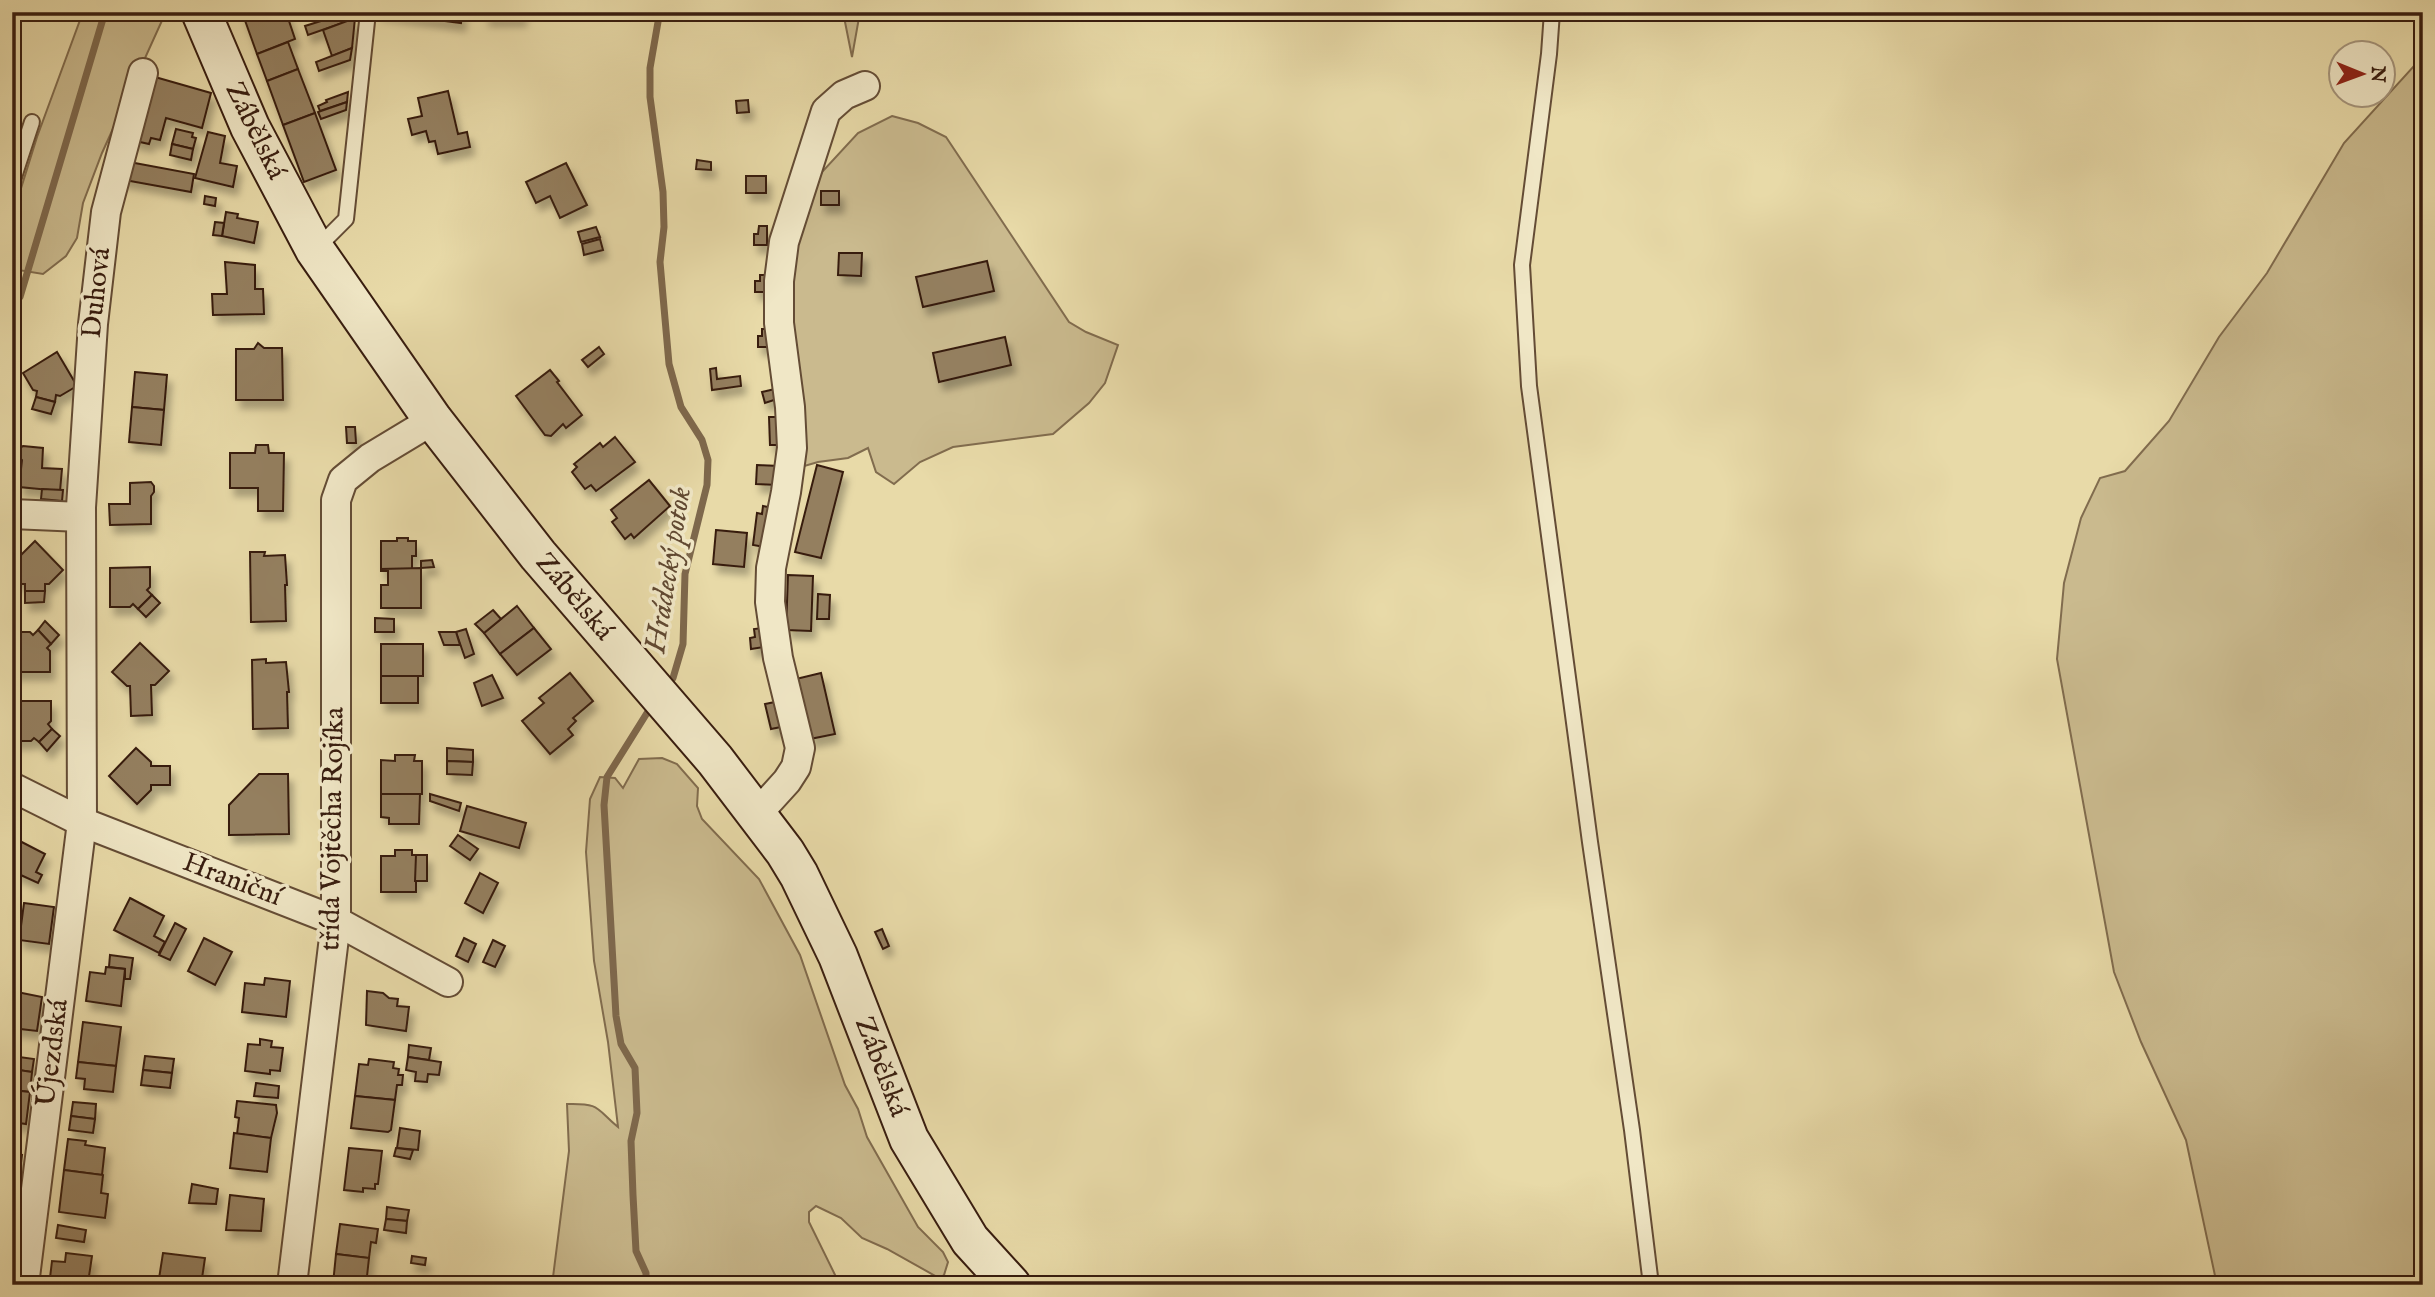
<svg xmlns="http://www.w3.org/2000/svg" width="2435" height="1297" font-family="'IM FELL English',serif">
<defs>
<filter id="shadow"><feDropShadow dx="4.5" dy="8" stdDeviation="3.5" flood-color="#0004"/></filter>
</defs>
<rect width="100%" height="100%" fill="#e8daa8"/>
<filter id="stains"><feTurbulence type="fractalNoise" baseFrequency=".00286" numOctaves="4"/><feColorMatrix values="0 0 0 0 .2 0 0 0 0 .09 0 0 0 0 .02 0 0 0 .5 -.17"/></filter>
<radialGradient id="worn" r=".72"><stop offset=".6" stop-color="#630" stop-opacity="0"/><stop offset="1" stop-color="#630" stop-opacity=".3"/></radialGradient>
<!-- green -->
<g fill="#caba8e" stroke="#816c4e" stroke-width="2">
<polygon points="83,12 165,14 102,153 83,203 77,238 66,256 43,274 12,269 12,234 18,218 13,214 37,137"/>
<polygon points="843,12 860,12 852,57"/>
<polygon points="2423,56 2423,1285 2217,1285 2186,1140 2141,1042 2114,972 2057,659 2064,583 2081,518 2100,478 2125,471 2169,421 2219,337 2267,273 2344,143"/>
<polygon points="892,116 918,123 946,137 1069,322 1086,332 1118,345 1105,383 1089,403 1053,434 953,447 920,462 894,484 876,472 868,448 848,458 818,462 801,467 788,292 793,237 822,172 858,133"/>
<path d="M 662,758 L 677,764 L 698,788 L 697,806 L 702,819 L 759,879 L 800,955 L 845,1085 L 858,1109 L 867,1137 L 918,1227 L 943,1252 L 948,1262 L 944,1275 L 939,1278 L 887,1249 L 862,1238 L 841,1218 L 816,1206 L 809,1212 L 809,1222 L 840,1285 L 552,1285 L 569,1151 L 567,1104 C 601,1103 596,1109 618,1127 L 608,1042 L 594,961 L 586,852 L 590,799 L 600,777 L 615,778 L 623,788 L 639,759 Z"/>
</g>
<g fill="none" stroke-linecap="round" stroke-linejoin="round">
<!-- stream -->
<g stroke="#7e684c" stroke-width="7">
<polyline points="656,12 658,22 650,68 650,97 663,192 664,227 660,262 669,364 681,407 702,440 708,460 707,485 685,574 683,644 673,678 666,687"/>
<polyline points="12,299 20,297 105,12"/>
<polyline points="646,1285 646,1273 636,1251 633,1195 631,1141 637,1113 635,1068 621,1044 616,1016 604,805 607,777 652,705"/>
</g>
</g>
<!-- building -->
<g fill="#947f5f" stroke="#381d0f" stroke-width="2" filter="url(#shadow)">
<polygon points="242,12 286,12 295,39 257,54"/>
<polygon points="336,12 342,12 345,22 308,35 305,26 324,20 323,16"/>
<polygon points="376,12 462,12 461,23"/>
<rect x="485" y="12" width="37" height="6"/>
<polygon points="355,18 352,48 332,56 323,30"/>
<polygon points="288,42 298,69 267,81 257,54"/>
<polygon points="352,48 350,60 319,71 316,62"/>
<polygon points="298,69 315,113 283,125 267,81"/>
<polygon points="148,75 211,93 202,128 166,118 160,140 151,138 149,144 131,140"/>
<polygon points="448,91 458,134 467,132 470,147 438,154 435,141 429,142 426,131 412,135 408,119 422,116 418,98"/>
<polygon points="348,92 347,102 320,111 318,106 327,102 326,100"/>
<polygon points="748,100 749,112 737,113 736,101"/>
<polygon points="347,102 346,110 321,119 318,112"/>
<polygon points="315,113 336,170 304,182 283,125"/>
<polygon points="176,129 193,133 192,137 196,138 193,149 172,144"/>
<polygon points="208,132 225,136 220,163 237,166 233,187 195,178"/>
<polygon points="172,144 193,149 191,160 170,155"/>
<polygon points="697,160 711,162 711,170 696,169"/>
<polygon points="124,161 194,174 191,192 119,179"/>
<polygon points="566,163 587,205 560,218 550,196 536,203 526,182"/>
<rect x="746" y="176" width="20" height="17"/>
<rect x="821" y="191" width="18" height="14"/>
<polygon points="205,196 216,198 215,206 204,204"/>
<polygon points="226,212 238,214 237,218 258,222 254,243 222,236"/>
<polygon points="215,222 224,223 222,236 213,235"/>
<polygon points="759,226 767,226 767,245 754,245 754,234 758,234"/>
<polygon points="596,227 600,237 581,242 578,232"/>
<polygon points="600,239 603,250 584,255 582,244"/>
<polygon points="839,253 862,253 861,276 838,275"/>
<polygon points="987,261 994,291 923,307 916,277"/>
<polygon points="225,262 255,265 255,289 263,289 264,314 213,315 212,294 227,294"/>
<polygon points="760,275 768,275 768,292 755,292 755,281 760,281"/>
<polygon points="762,329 770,329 771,347 758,347 758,336 762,336"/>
<polygon points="1005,337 1011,365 939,382 933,353"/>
<polygon points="258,343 264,348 282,348 283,400 236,400 236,349 254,349"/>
<polygon points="599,347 604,354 588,367 582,360"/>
<polygon points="57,352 77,386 60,396 56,395 55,402 36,397 37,391 33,390 23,373"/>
<polygon points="716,368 717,379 740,376 741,386 712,390 710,369"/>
<polygon points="550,370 559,381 557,382 582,415 566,428 563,424 551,436 545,435 516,396"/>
<polygon points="135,372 167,375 164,410 132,407"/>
<polygon points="775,389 777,399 765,403 762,392"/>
<polygon points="36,397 55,402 51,414 32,409"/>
<polygon points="132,407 164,410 161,445 129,442"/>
<polygon points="769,417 782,417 782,445 770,445"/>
<polygon points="346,427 355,427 356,443 347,443"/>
<polygon points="615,437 635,462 596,491 591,485 585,489 572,472 577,467 574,464 600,443 603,447"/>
<polygon points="256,445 268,445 269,453 284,453 283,511 258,511 258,488 230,488 230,453 255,453"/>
<polygon points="23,446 43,448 42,468 62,469 60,491 19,487 22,460 18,456 19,449"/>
<polygon points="757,465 779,466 778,485 756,484"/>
<polygon points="817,465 843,472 821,558 795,552"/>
<polygon points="649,480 670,506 634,538 631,534 625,539 612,522 617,518 611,510"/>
<polygon points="151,482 154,486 154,492 151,496 151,524 110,525 109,504 130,504 130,483"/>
<polygon points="42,489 63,490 62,501 41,499"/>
<polygon points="763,506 773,508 765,547 753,545 757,513 762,514"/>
<polygon points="716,530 747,533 744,567 713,564"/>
<polygon points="397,538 408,538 408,541 416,541 416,556 412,556 412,569 381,569 381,541 397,541"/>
<polygon points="35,541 63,570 49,584 45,584 45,591 25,591 25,584 21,584 12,576 12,564"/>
<polygon points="250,552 265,552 264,556 285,555 287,585 285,585 286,621 251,622"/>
<polygon points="432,560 434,567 421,568 421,561"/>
<polygon points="150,567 150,587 147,590 152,595 138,609 133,604 130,607 110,607 110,568"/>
<polygon points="421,568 421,608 381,608 381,585 388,585 388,571 381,571 381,569"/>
<polygon points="788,575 813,576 811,631 786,630"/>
<polygon points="25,591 45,591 44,602 25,603"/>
<polygon points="818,594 830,595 829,619 817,619"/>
<polygon points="152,595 160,603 146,617 138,609"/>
<polygon points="517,606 534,628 500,654 484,633"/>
<polygon points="493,610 501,619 484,633 475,624"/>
<polygon points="375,618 394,619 394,632 375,632"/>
<polygon points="45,621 59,635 51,644 38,630"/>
<polygon points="534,628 551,649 517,675 500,654"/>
<polygon points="762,628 764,647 751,649 750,638 755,637 754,629"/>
<polygon points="466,629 474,654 465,658 456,632"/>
<polygon points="38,630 51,644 47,648 50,651 50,672 12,672 12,632 30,632 33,635"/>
<polygon points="439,632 456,632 460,645 444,645"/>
<polygon points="140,643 169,671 155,685 151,685 152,715 131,716 130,686 127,686 112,672"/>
<rect x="381" y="644" width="42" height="32"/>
<polygon points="266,659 266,663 286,662 289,692 287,692 288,728 253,729 252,660"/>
<polygon points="570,673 593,701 573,718 576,721 568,729 573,735 550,754 522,721 544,703 539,698"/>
<polygon points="821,673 835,734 810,739 796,679"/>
<polygon points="492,675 503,698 482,706 474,683"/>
<rect x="381" y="676" width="37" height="27"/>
<polygon points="12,701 51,701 51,721 48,724 52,729 39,742 34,738 31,741 12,741"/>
<polygon points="775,702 781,727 771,729 765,704"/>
<polygon points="52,729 60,736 47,751 39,742"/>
<polygon points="136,748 151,762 151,766 170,766 170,785 151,785 151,790 137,804 109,776"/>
<polygon points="447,748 473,750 473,762 447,761"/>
<polygon points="395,755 415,755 414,761 422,761 422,794 381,794 381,760 395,761"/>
<polygon points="447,761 473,762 472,775 447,774"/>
<polygon points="259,774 288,774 289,834 229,835 229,805"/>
<polygon points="381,794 420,794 419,824 389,824 389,818 381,817"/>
<polygon points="430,794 461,803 459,811 430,801"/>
<polygon points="467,806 526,823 519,848 460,831"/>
<polygon points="458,835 478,849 470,860 450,846"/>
<polygon points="12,837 45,854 36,872 42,875 38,883 12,871"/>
<polygon points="395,850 412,850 412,855 416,855 416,892 381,892 381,856 395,856"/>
<polygon points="416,855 427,855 427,881 415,881"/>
<polygon points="480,873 498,883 483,913 465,903"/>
<polygon points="130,898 164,916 154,936 165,942 159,953 114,930"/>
<polygon points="24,903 54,907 49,944 19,940 20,932 12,931 12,925 21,926"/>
<polygon points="175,923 186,929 170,960 159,955"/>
<polygon points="882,929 889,946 883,949 875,932"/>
<polygon points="204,938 232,952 215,985 188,971"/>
<polygon points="464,938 476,944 468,962 456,956"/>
<polygon points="493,940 505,946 495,967 483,962"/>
<polygon points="110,955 133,958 130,979 125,979 125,969 109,967"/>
<polygon points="106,967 125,969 121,1006 86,1001 90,972 105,974"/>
<polygon points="265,978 290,981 286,1017 242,1012 245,983 264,985"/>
<polygon points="12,991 42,997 37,1031 12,1028"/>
<polygon points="367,991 383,993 389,998 398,999 397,1006 409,1007 406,1031 366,1025"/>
<polygon points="83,1022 121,1027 116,1066 78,1062"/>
<polygon points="260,1039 272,1041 271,1047 283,1048 280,1071 270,1070 270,1074 245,1071 248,1044 260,1045"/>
<polygon points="409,1045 431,1048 429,1060 408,1057"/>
<polygon points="12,1056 34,1059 32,1072 12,1069"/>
<polygon points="145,1056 174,1059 172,1073 143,1070"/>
<polygon points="408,1057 441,1062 439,1075 428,1074 427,1082 415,1081 416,1072 406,1070"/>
<polygon points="369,1059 394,1062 393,1068 399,1069 398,1075 403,1075 402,1085 397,1085 395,1100 355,1096 359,1064 368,1065"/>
<polygon points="78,1062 116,1066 113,1092 84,1089 85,1079 76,1078"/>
<polygon points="12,1069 32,1072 30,1092 12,1090"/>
<polygon points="143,1070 172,1073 170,1088 141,1085"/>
<polygon points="256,1083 279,1086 278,1098 254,1096"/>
<polygon points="12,1090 30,1092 26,1124 12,1122"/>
<polygon points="355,1096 395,1100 391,1130 388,1132 351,1128"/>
<polygon points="237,1101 276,1105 277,1113 271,1138 237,1134 239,1118 235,1117"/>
<polygon points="73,1102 96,1104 95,1119 71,1116"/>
<polygon points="71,1116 95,1119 93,1133 69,1130"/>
<polygon points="400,1128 420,1131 418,1150 397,1148"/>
<polygon points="234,1133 271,1138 267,1172 230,1168"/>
<polygon points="68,1139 86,1141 85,1145 105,1148 102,1175 64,1170"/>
<polygon points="349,1148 382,1151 378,1184 375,1184 375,1189 363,1188 363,1192 344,1190"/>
<polygon points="396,1148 413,1150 410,1159 394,1156"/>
<polygon points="12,1154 22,1155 18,1186 12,1185"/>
<polygon points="64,1170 103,1175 101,1193 108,1194 105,1218 59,1212"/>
<polygon points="192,1184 218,1189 216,1204 189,1203"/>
<polygon points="12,1192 17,1193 15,1207 12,1207"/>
<polygon points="230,1195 264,1199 261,1231 226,1230"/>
<polygon points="387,1207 409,1210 407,1221 386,1219"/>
<polygon points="386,1219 407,1221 406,1233 384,1230"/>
<polygon points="340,1224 378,1229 376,1243 371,1242 369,1258 336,1254"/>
<polygon points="58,1225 86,1230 84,1242 56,1238"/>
<polygon points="66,1253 92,1256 88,1283 50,1278 52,1261 65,1262"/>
<polygon points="163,1253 205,1258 201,1285 158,1285"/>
<polygon points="336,1254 369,1258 366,1285 333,1284"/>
<polygon points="412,1256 426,1258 425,1265 411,1263"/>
<polygon points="50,1278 88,1283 88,1285 49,1285"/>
</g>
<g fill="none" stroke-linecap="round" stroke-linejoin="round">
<!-- lane casing -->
<g stroke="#644c35" stroke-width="18">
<g id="lane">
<polyline points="1552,12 1549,54 1522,265 1529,386 1590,842 1632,1130 1651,1285"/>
<polyline points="12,183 32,122"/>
<polyline points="316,249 346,219 368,12"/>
</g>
</g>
<!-- street casing -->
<g stroke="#644c35" stroke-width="32">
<g id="street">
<polyline points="12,514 81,517"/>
<polyline points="12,787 82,822 336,921 448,982"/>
<polyline points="757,814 787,781 796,767 800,748 778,658 770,602 771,568 786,492 792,448 790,407 779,323 779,281 784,242 826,111 844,95 865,86"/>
<polyline points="24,1285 82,822 81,507 93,324 106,212 143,73"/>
<polyline points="292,1285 336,921 336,500 343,480 370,458 433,420"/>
</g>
</g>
<!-- secondary casing -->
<g stroke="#381d0f" stroke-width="42">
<polyline id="secondary" points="201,12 250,127 315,250 433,420 538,555 715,760 785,852 799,875 838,956 909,1139 970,1240 1011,1285"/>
</g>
<!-- lane -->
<use href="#lane" stroke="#f0e7c6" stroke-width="14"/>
<!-- street -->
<use href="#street" stroke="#f0e7c6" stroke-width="28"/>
<!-- secondary -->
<use href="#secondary" stroke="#f0e7c6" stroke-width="38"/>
</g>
<g text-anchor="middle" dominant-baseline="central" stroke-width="7" stroke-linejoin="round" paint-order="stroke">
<!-- street labels -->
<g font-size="28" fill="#381d0f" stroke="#f0e7c6">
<text transform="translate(255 131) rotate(64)">Zábělská</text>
<text transform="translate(97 293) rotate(-84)">Duhová</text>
<text transform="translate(574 597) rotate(50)">Zábělská</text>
<text transform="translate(333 829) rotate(-89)">třída Vojtěcha Rojíka</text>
<text transform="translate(232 880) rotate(21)">Hraniční</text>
<text transform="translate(53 1053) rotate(-83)">Újezdská</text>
<text transform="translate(881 1067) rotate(69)">Zábělská</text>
</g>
<!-- water labels -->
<g font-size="30" font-style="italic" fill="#614932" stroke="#f0e7c6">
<text transform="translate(669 570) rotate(-81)">Hrádecký potok</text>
</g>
</g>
<!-- margin -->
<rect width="2435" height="1297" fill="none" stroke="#e8daa8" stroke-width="42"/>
<rect x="14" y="14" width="2407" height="1269" fill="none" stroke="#381d0f" stroke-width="3.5"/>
<rect x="21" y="21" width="2393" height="1255" fill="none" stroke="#381d0f" stroke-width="2"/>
<!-- north arrow -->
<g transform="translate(2362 74) rotate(91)"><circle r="33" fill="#f0e7c6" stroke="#a6967d" stroke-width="2"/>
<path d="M0-5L12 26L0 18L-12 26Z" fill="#8f2418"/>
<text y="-10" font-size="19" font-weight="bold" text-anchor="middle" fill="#381d0f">N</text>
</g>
<rect width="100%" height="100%" filter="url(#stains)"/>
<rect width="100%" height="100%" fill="url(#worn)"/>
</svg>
